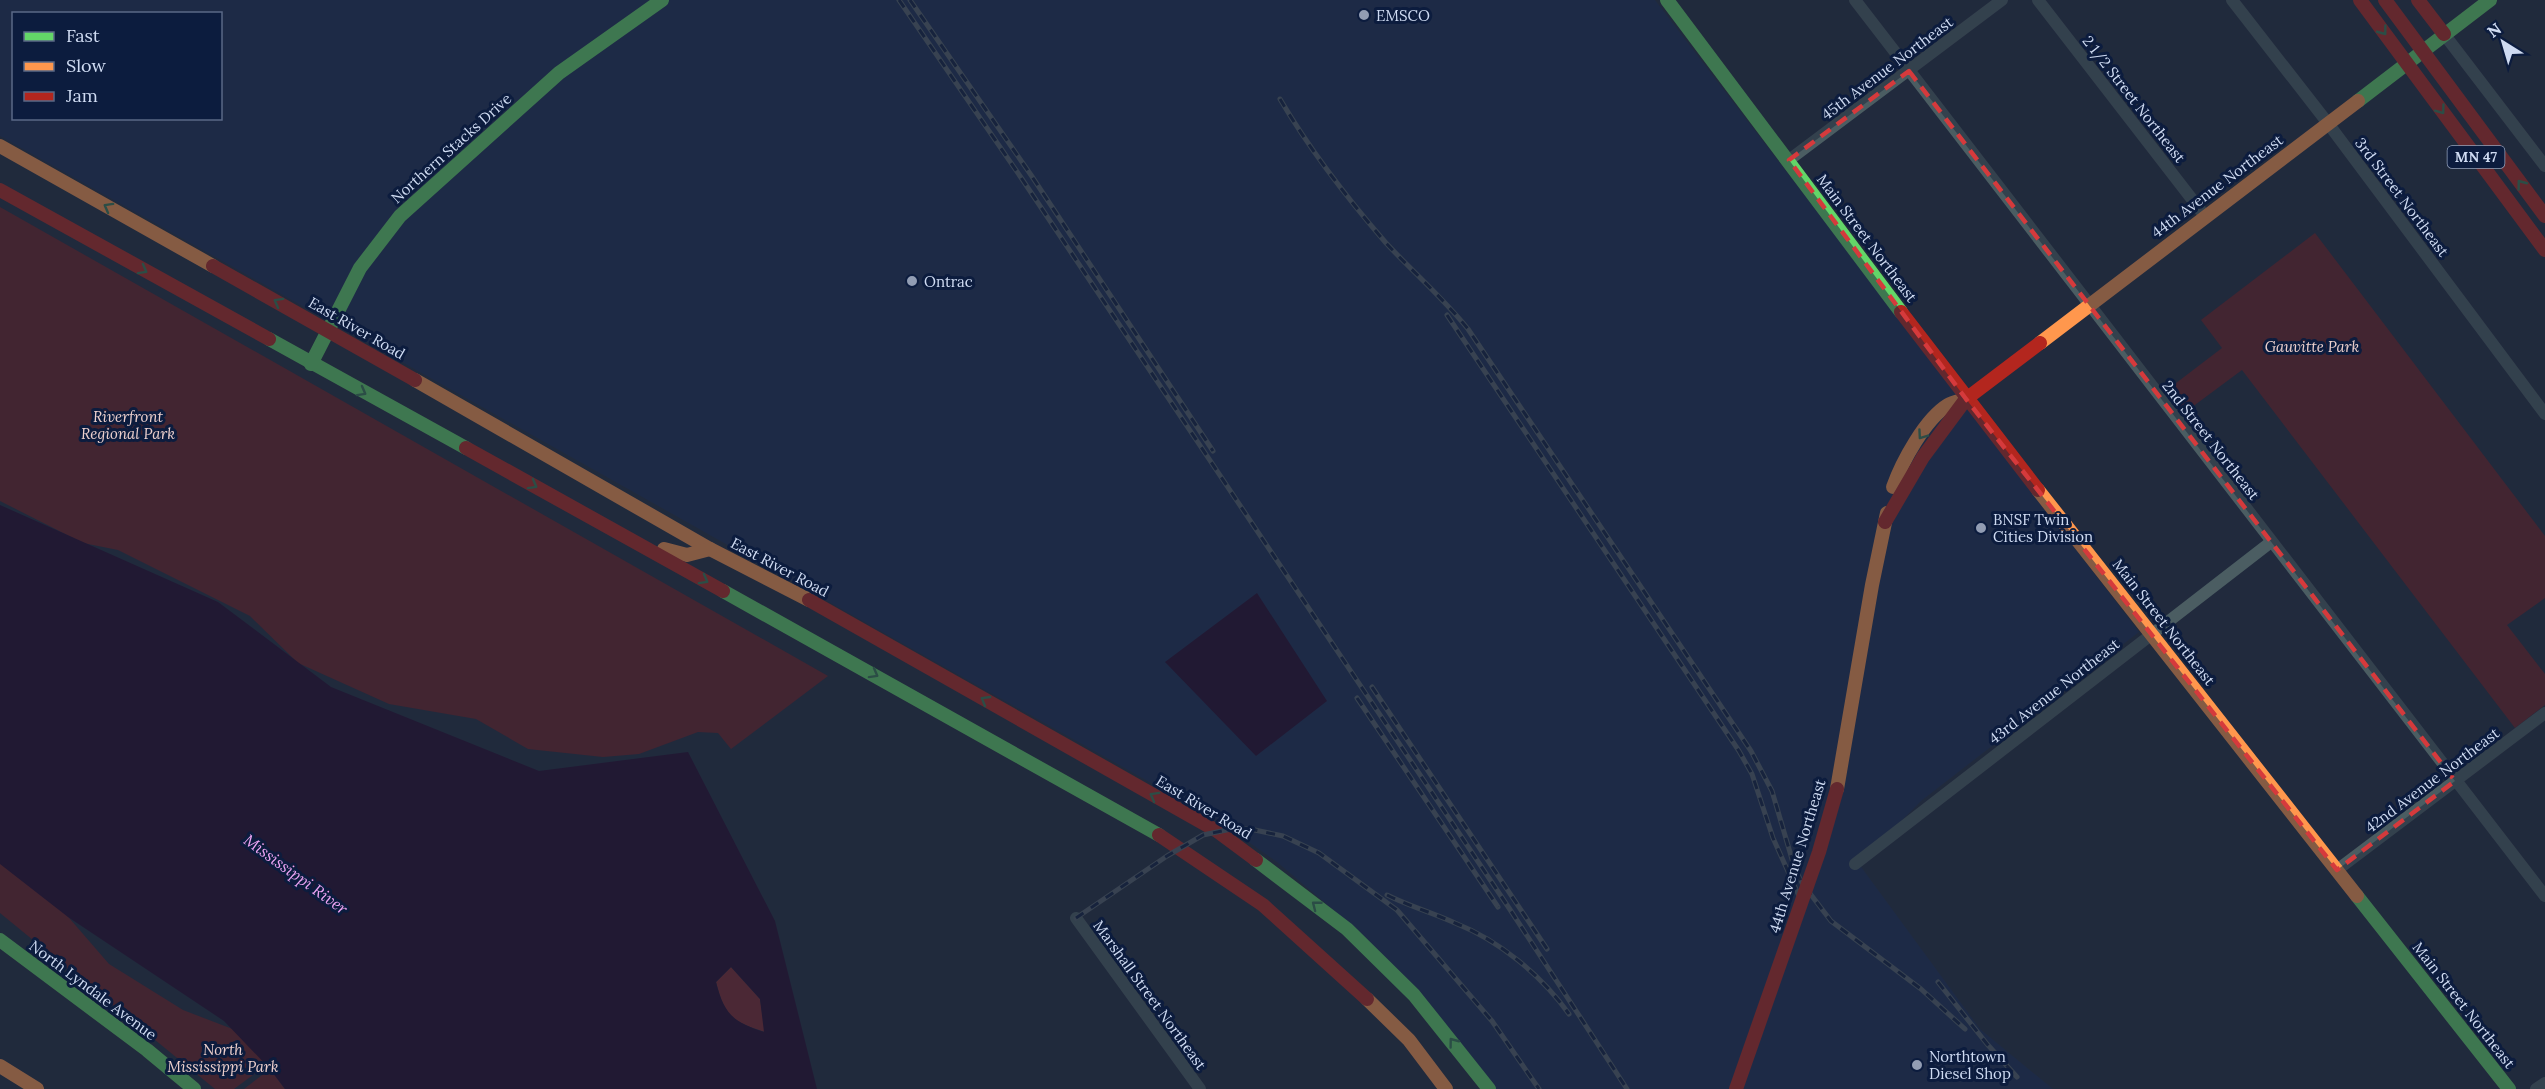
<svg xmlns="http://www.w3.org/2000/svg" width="2545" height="1089" font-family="Lora,serif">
<rect width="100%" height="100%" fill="#212a3d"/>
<!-- built -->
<path fill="#1a2c52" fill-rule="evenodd" d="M 0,0 L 1655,0 L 2139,632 L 1921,801 L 1859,864 L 1980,1029 L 2053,1089 L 1495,1089 L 1357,930 L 1277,862 L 1217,820 L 0,136 ZM 14,14 L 220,14 L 220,118 L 14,118 Z"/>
<!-- green -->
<g fill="#6b1f24">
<polygon points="0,207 828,676 731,749 718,733 698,732 639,754 603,757 528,749 476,719 389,704 298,663 250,616 118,550 83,543 0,501"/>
<polygon points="2315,233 2545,536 2545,598 2507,625 2545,674 2545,705 2515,728 2242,370 2180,416 2163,393 2222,348 2201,320"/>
<polygon points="0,862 51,897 109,964 183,1010 287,1050 234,1089 215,1089 0,913"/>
<polygon points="270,1069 285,1089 244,1089"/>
</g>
<!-- forest -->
<path fill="#7e272d" d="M 731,967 L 760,999 L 765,1032 C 731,1021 725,1016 716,982 Z"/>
<!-- water -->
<g fill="#230529" fill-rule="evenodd">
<path d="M 0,505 L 218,602 L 331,687 L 539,771 L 688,752 L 775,921 L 817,1089 L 285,1089 L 270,1069 L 224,1021 L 68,917 L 0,864 ZM 731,967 L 760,999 L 764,1032 C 733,1022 724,1014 716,982 Z"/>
<polygon points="1257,593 1327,701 1256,756 1165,662"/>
</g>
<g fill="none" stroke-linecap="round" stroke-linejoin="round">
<!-- street -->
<g stroke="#4b5d62" stroke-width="12">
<polyline points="1855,0 2545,896"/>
<polyline points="2038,0 2205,216"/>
<polyline points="2232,0 2327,122 2545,414"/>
<polyline points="2444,34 2545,166"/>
<polyline points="1789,160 2002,0"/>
<polyline points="1855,864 2271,542"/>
<polyline points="2337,870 2545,713"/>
<polyline points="1076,918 1200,1089"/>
<polyline points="2536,1089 2545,1083"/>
</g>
<!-- fast -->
<g stroke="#63d668" stroke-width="14">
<polyline points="1667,0 1901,312"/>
<polyline points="2358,101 2490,0"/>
<polyline points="269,339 466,448"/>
<polyline points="311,364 360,268 400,216 559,73 662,0"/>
<polyline points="723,591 1159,835"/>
<polyline points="1256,860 1347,929 1414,995 1489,1089"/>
<polyline points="2357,896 2509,1089"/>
<polyline points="0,940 147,1050 194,1089"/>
</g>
<!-- slow -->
<g stroke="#ff974d" stroke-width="14">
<polyline points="0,146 213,266"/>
<polyline points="2040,343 2358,101"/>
<polyline points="415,380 710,549 809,600"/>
<path d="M 1893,487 C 1902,462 1925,419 1948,405 C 1953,402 1960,401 1966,399"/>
<polyline points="2038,490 2357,896"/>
<polyline points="664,549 687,555 710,549"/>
<polyline points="1837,789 1872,585 1887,513"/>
<polyline points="1367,999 1409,1040 1446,1089"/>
<polyline points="0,1066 37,1089"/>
</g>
<!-- jam -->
<g stroke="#b3261e" stroke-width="14">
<polyline points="2360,0 2545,250"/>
<polyline points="2385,0 2545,216"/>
<polyline points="2418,0 2444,34"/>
<polyline points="0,190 269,339"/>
<polyline points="213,266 415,380"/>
<polyline points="1901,312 2038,490"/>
<polyline points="466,448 723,591"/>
<polyline points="1885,522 1923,457 1966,399 2040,343"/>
<polyline points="809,600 1217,831 1256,860"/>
<polyline points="1159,835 1263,905 1367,999"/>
</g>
<!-- rail casing -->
<g stroke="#54616b" stroke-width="5">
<g id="rail">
<polyline points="899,0 1022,179 1509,908 1627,1089"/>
<polyline points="910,0 1031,175 1213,451"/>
<path d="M 1280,99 C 1310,150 1347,198 1386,243 C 1413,272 1443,298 1468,329 L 1751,751 L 1772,791 L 1794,866 L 1802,883 L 1831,921 L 1921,989 L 1965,1029"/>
<polyline points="1447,315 1739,751 1752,774 1773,838 1799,896"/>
<polyline points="1372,687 1547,949"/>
<polyline points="1357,698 1498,907"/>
<path d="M 1387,895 C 1409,906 1433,913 1455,923 C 1500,941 1541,975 1569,1014"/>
<polyline points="1076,918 1167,856 1203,835 1231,829 1250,829 1283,836 1319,853 1397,910 1492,1021 1539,1089"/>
<polyline points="1938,982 1987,1044 2017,1077"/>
</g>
</g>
<!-- rail -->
<use href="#rail" stroke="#0c1c3e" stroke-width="3" stroke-dasharray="9" stroke-linecap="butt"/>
<!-- jam-bridge -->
<polyline stroke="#b3261e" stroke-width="14" points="1736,1089 1819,852 1837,789"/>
</g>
<!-- one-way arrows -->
<defs><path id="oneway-chevron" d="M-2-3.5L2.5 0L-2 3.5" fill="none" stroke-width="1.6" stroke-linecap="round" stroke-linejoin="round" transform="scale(1.5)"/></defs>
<g stroke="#387953">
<use href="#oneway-chevron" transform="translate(2383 31) rotate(53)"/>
<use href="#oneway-chevron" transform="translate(2441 110) rotate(54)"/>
<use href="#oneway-chevron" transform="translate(2521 184) rotate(-127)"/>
<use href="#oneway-chevron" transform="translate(108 207) rotate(-151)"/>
<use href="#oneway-chevron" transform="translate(143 270) rotate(29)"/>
<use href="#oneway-chevron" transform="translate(278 302) rotate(-151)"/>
<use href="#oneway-chevron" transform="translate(362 392) rotate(29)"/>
<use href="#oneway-chevron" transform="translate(1922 435) rotate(125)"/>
<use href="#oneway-chevron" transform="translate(533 485) rotate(29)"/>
<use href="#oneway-chevron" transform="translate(704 580) rotate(29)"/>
<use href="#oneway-chevron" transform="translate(874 674) rotate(29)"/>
<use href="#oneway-chevron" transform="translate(985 700) rotate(-150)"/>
<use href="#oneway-chevron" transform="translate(1154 796) rotate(-151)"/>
<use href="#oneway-chevron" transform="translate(1316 905) rotate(-142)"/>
<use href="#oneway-chevron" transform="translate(1453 1042) rotate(-127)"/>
</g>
<!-- marked area -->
<path d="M0 0H2545V1089H0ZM 1909,71 L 2455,781 L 2337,870 L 1966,399 L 1789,160 Z" fill="#212a3d" fill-opacity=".55" fill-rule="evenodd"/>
<path fill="none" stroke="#d53a3c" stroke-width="4.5" stroke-dasharray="12 8" stroke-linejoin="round" d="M 1909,71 L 2455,781 L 2337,870 L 1966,399 L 1789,160 Z"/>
<!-- markers -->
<g fill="#929db3" stroke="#0c1c3e" stroke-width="2">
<circle cx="1364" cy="15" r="6"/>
<circle cx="912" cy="281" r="6"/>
<circle cx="1981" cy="528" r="6"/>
<circle cx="1917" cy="1065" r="6"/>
</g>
<g text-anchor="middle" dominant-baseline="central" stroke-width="6" stroke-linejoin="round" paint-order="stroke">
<!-- shield labels -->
<rect fill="#0c1c3e" stroke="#94a2bc" stroke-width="1.5" x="2447.5" y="146" width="57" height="22" rx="4.5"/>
<g font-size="14" font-weight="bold" fill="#cfdbf2">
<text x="2476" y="157">MN 47</text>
</g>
<!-- poi labels -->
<g font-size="15" fill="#cfdbf2" stroke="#0c1c3e" text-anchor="start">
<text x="1376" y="15">EMSCO</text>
<text x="924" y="281">Ontrac</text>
<text x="1993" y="519">BNSF Twin<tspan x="1993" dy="17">Cities Division</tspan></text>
<text x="1929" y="1056">Northtown<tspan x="1929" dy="17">Diesel Shop</tspan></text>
</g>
<!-- street labels -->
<g font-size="15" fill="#cfdbf2" stroke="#0c1c3e">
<text transform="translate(1887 68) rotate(-37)">45th Avenue Northeast</text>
<text transform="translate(2134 99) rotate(52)">2 1/2 Street Northeast</text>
<text transform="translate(451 148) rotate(-42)">Northern Stacks Drive</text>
<text transform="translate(2217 186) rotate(-37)">44th Avenue Northeast</text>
<text transform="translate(2402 197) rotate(53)">3rd Street Northeast</text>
<text transform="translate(1867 238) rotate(53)">Main Street Northeast</text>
<text transform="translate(357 328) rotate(30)">East River Road</text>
<text transform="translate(2211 440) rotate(52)">2nd Street Northeast</text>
<text transform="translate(780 567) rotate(28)">East River Road</text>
<text transform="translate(2164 622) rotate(52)">Main Street Northeast</text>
<text transform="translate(2054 691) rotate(-38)">43rd Avenue Northeast</text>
<text transform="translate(2432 780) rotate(-37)">42nd Avenue Northeast</text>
<text transform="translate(1204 807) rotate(31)">East River Road</text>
<text transform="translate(1797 856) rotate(-73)">44th Avenue Northeast</text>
<text transform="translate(93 990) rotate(37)">North Lyndale Avenue</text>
<text transform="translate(1150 995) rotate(54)">Marshall Street Northeast</text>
<text transform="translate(2464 1005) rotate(52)">Main Street Northeast</text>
</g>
<!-- park labels -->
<g font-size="15" font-style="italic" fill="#edd0cd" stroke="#0c1c3e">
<text x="2312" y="346">Gauvitte Park</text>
<text x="128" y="416">Riverfront<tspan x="128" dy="17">Regional Park</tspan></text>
<text x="223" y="1049">North<tspan x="223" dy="17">Mississippi Park</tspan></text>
</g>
<!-- water labels -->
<g font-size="16" font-style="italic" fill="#eda4f4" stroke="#0c1c3e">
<text transform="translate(296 874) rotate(36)">Mississippi River</text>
</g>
</g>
<!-- legend -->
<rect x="12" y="12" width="210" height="108" fill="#0c1c3e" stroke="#5a6886" stroke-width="1.5"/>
<rect x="24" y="32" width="30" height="9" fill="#63d668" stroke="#5a6886" stroke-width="1.5"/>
<text x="66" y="42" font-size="18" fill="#cfdbf2">Fast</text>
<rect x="24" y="62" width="30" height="9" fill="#ff974d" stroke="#5a6886" stroke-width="1.5"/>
<text x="66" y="72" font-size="18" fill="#cfdbf2">Slow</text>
<rect x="24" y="92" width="30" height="9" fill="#b3261e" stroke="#5a6886" stroke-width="1.5"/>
<text x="66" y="102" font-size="18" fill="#cfdbf2">Jam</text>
<!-- north arrow -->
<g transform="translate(2503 42) rotate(323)" stroke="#0c1c3e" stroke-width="4.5" paint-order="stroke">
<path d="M0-4.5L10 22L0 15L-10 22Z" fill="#cfdbf2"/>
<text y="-9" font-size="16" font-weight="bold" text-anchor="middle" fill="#cfdbf2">N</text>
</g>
</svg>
